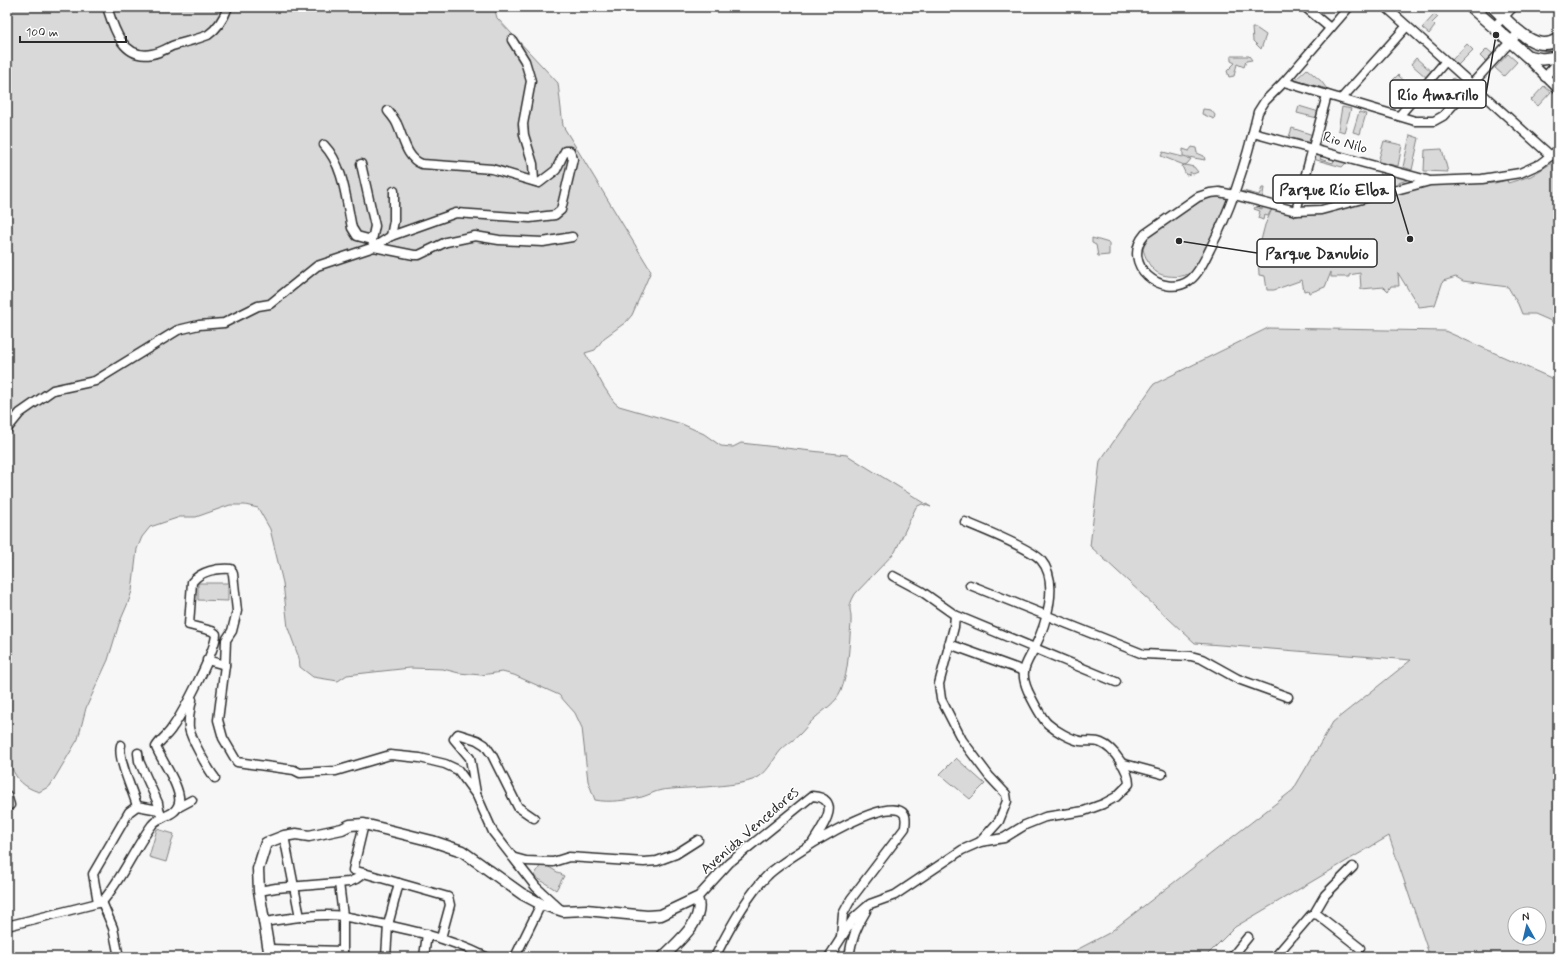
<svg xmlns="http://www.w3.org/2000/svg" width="1565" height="964" font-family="Mynerve,sans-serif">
<rect width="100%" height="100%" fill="#f7f7f7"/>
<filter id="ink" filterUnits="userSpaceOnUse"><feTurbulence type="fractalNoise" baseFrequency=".025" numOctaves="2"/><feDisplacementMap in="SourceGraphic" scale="8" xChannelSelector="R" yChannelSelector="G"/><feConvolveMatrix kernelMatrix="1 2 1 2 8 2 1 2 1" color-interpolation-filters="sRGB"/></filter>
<g filter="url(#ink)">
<!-- built -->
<polygon fill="#e8e8e8" points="1303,191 1324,197 1322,204 1303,207 1301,205"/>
<!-- green -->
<g fill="#d9d9d9" stroke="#828282" fill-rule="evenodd">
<path d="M 7,7 L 494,7 L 497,18 L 558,83 L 563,126 L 651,271 L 632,315 L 626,322 L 604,338 L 595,350 L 585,353 L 604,387 L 614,402 L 619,406 L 682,424 L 704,434 L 721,446 L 733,447 L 741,443 L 847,455 L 931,507 L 922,504 L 916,507 L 895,552 L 855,594 C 846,610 852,608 851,623 C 849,645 849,670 841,691 C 836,703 825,709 816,717 C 810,722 805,729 800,734 C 794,740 787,744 781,750 C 774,758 769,770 760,776 C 746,788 683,787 662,790 C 655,791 649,795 642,797 C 627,800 610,803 595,800 L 588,781 L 582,728 L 575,713 L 559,695 L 514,675 L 502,672 L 481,675 L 459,673 L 443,669 L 410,668 L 347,675 L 338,681 L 313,677 L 300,667 L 299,658 L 288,628 L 283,583 L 270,529 L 258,508 L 245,505 L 230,505 L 196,517 L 180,517 L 150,527 L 142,537 L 137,549 L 132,591 L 128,603 L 119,624 L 108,660 L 86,708 L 78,739 L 50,786 L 39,792 C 9,783 7,757 8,731 C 8,713 9,694 9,675 L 7,663 Z"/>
<polygon points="1476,7 1488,7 1497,16 1497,18 1492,21"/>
<polygon points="1434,15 1438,17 1432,23 1435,26 1429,34 1422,28"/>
<polygon points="1252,28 1256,28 1266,35 1261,49 1253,41"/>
<polygon points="1521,39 1558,44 1558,53 1535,55 1518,42"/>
<polygon points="1467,44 1473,50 1458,65 1452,60"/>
<polygon points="1487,49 1493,54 1485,61 1480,56"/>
<polygon points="1508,54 1517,62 1504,76 1495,68"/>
<polygon points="1231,56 1249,56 1252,60 1246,61 1244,67 1237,64 1234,76 1229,77 1227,71 1235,63 1231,61"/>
<polygon points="1416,58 1432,72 1427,78 1411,64"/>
<polygon points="1307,69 1321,81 1327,89 1295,80"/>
<polygon points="1398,75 1415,91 1410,97 1392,81"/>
<polygon points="1453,78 1463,85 1452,99 1443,91"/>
<polygon points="1544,86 1551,92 1538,106 1531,100"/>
<polygon points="1299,106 1319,112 1317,118 1297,113"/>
<polygon points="1342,107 1351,109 1344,132 1338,130"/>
<polygon points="1203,109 1211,110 1215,115 1214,119 1202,114"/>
<polygon points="1359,112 1366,114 1360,134 1353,132"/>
<polygon points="1292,128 1313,135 1311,143 1289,137"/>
<polygon points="1410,135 1419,138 1412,170 1403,167"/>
<polygon points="1384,141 1402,145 1398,166 1378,162"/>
<polygon points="1192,147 1196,148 1197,153 1204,156 1205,160 1183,156 1183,149 1189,151"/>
<polygon points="1442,149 1448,172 1424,171 1425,150"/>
<polygon points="1163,152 1191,159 1187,164 1184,165 1161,156"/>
<polygon points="1317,153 1323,154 1320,159 1333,163 1334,159 1347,162 1342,167 1313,159"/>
<polygon points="1558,159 1558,324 1535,314 1522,314 1518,304 1508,287 1463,281 1456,277 1443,281 1435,305 1419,307 1398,273 1399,286 1391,286 1388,291 1384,287 1361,289 1360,273 1349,275 1349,277 1331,277 1331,272 1325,287 1309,293 1308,290 1304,291 1302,280 1274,290 1267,290 1265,276 1259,275 1258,252 1265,225 1272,209 1294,214 1313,215 1430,185 1495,183 1507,180 1508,183 1531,176"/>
<polygon points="1185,165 1194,167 1198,172 1193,174 1190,172 1190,174 1186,175 1182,166"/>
<polygon points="1382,171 1404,177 1407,180 1384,188 1385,177 1379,174"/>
<polygon points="1262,188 1264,188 1262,200 1242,194 1243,191 1259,195"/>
<path d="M 1209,196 L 1228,198 C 1227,204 1226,211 1224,216 C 1221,225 1200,265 1194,270 C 1186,277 1178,277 1168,276 C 1153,275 1147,263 1143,249 L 1150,233 Z"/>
<polygon points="1263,206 1272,208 1268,216 1264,215 1263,220 1258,218 1260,211 1254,209 1255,207 1262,209"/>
<polygon points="1092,238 1109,243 1109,255 1098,256 1096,245 1092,243"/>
<path d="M 1268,328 L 1445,331 L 1558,381 L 1558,957 L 1430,957 L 1389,836 L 1235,927 L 1205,957 L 1063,957 L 1109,933 L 1293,790 L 1333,722 L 1411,660 L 1195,643 L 1090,546 L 1100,461 L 1154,384 ZM 1515,914 L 1539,914 L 1539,938 L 1515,938 Z"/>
<polygon points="198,583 228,583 228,601 198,600"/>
<polygon points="956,758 985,784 970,799 940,774"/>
<polygon points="157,829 174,834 166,862 149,857"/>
<polygon points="542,863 564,876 556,890 534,876"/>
</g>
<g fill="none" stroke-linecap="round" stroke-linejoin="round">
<!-- minor casing -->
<g stroke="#2b2b2b" stroke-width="11">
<g id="minor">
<path d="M 107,7 C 114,29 123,60 152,54 C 159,53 166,49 172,46 C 184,42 196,40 208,35 C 218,28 224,18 228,7"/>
<polyline points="1305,7 1330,28"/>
<path d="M 1349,7 L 1284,82 L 1265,101 L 1258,112 C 1247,159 1233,206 1210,249 C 1205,259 1199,273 1190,280 C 1163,300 1119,264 1145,234 L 1198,197 L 1210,193 L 1219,192 L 1234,195 L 1296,211 L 1321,210 L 1430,181 L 1482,179 L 1520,173 L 1540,164 L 1558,150"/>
<polyline points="1386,7 1551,156"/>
<polyline points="1494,27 1513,7"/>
<polyline points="512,40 525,61 531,81 523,124 524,135 533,164 534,181"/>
<polyline points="1523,54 1558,89"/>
<polyline points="1545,77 1558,62"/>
<polyline points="1284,82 1415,121 1434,121 1443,116 1520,31"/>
<polyline points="1342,98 1407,26"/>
<polyline points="1400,115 1445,62"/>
<polyline points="1253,133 1427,180"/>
<path d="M 324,145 C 344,166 346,200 352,228 L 357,236 L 372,240 L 375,226 L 361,164"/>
<polyline points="1296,211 1327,95"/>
<polyline points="391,236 394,221 394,191"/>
<polyline points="372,240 374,247 414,255 419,255 446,242 475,236 499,240 543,242 572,237"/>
<path d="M 7,429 L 20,413 L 53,390 L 95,381 L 178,330 L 199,325 L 224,323 L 258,306 L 270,304 L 317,266 L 374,247 L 391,236 L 456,213 L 530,218 L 555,215 L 561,210 L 573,159 L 570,151 L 565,151 L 556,170 L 539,183 L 492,169 L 422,164 C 406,158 404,139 397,124 C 395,119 391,115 388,111"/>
<polyline points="893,576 921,591 955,615 954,627 939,684 941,699 962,740 989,776 1006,794 1007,801 999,821 980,842"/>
<polyline points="970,585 1143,654 1191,656 1202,659 1238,679 1288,697"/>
<polyline points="955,615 1116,682"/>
<polyline points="949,644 1024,671"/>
<polyline points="207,660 225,665"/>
<path d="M 192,700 C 190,709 188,718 189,728 C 191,739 208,769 215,778"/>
<path d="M 121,745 C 117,759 133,791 137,806"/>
<polyline points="138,753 139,761 158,803 159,810"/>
<polyline points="1121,763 1162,774"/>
<polyline points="476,793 470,758 454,739 458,734 477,740 485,745 492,755 518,807 534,818"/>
<polyline points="7,795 10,805"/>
<polyline points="177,808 192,800"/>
<polyline points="364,824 353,870 448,897 450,905 441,938"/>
<polyline points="284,836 300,917"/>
<polyline points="515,858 526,861 553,862 569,857 644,862 657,861 676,854 698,840"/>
<polyline points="339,883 343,916 343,957"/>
<polyline points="259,891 276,888 349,882 356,879 364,873"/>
<path d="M 697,898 L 729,863 L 812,796 C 844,798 822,828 813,842"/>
<polyline points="98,902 93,874 129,812 137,806 159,810 162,818"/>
<path d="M 102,902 C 122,879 134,849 152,825 C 159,815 176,817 179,803 C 182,788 161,760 156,747 C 160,740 168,735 172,728 C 183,713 216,650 216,634 L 212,631 L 189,625 L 192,582 C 201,571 217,568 231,569 L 233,574 L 237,611 L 232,631 L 226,640 L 225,665 L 218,720 L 223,738 L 237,762 L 294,770 L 300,773 L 336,771 L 390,755 L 420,758 L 445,764 L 458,770 L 477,796 L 493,832 L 536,887 L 562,911"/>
<polyline points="102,902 113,928 119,957"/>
<polyline points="1314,914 1318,915 1360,948"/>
<path d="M 265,922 C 291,918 317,913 343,916 C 392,926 441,934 486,957"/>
<polyline points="7,926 102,902"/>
<polyline points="270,949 343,951"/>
<polyline points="386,957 388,925 399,883"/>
<polyline points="424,957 427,934"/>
<polyline points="515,957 541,904"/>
<path d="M 715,957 C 727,933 749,893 768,875 C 783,860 888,791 904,814 C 907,818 905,824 905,828 L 851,899 L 843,914 L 841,937"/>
<path d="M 829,957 L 854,918 L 863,910 L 870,904 L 895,895 L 962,850 L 980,842 L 1004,838 L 1025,825 L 1045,817 L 1084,811 L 1103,804 L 1116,797 L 1129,784 C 1129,771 1114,748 1101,743 C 1095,740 1087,742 1080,741 C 1070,739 1056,731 1048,724 C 1041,718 1032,699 1028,691 C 1019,671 1026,665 1034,649 C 1046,625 1060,582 1041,560 C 1030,548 982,529 965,522"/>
<path d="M 849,957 C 851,941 857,925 866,911"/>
<polyline points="1232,957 1248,937"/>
<polyline points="1275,957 1311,915 1314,914 1325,895 1353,867"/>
</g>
</g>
<!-- tertiary casing -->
<g stroke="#2b2b2b" stroke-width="13">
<path id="tertiary" d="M 270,957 L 259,891 L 258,869 L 266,843 L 284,836 L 296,834 L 309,836 L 342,829 L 350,825 L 364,824 L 432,841 L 462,851 L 522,894 L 541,904 L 563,911 L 586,910 L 647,916 L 661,915 L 697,898 C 706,921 677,942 663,957"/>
</g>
<!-- secondary casing -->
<g stroke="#2b2b2b" stroke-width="14">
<g id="secondary">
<polyline points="1471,7 1527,56 1542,59 1558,57"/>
<path d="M 1493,7 C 1508,21 1535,56 1558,39"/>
</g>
</g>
<!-- minor -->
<use href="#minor" stroke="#fff" stroke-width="8"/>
<!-- tertiary -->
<use href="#tertiary" stroke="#fff" stroke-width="10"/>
<!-- secondary -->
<use href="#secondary" stroke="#fff" stroke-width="11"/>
</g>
</g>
<g text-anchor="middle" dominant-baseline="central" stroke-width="3" stroke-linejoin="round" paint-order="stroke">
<!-- street labels -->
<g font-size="15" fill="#2b2b2b" stroke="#fff">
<text transform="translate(1345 143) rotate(16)">Rio Nilo</text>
<text transform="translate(750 831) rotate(-41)">Avenida Vencedores</text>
</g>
</g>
<!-- callouts -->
<path fill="none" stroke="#2b2b2b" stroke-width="1.5" d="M1496 35L1486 94M1410 239L1395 189M1179 241L1257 253"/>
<g fill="#2b2b2b" stroke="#fff" stroke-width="1.5">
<circle cx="1496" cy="35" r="4"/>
<circle cx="1410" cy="239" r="4"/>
<circle cx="1179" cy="241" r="4"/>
</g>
<g fill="#fff" stroke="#2b2b2b" stroke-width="1.5">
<rect x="1390" y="80" width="96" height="28" rx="4"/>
<rect x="1273" y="175" width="122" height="28" rx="4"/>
<rect x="1257" y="239" width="120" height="28" rx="4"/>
</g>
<g font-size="16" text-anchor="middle" font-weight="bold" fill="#2b2b2b">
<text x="1438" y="100">Río Amarillo</text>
<text x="1334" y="195">Parque Río Elba</text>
<text x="1317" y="259">Parque Danubio</text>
</g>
<!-- margin -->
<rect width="1565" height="964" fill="none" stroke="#fff" stroke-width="24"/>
<rect x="12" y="12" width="1541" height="940" fill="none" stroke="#2b2b2b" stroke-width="1.5" filter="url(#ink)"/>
<!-- north arrow -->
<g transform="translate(1527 926) rotate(352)"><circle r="19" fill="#ffffff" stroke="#aaaaaa"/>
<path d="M0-3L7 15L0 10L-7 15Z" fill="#1f6fb2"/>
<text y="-6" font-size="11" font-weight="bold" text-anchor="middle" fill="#2b2b2b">N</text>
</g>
<!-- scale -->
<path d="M20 36v6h106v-6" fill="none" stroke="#2b2b2b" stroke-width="2"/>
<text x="26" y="36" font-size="12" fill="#2b2b2b" stroke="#ffffff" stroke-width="3" paint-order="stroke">100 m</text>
</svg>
